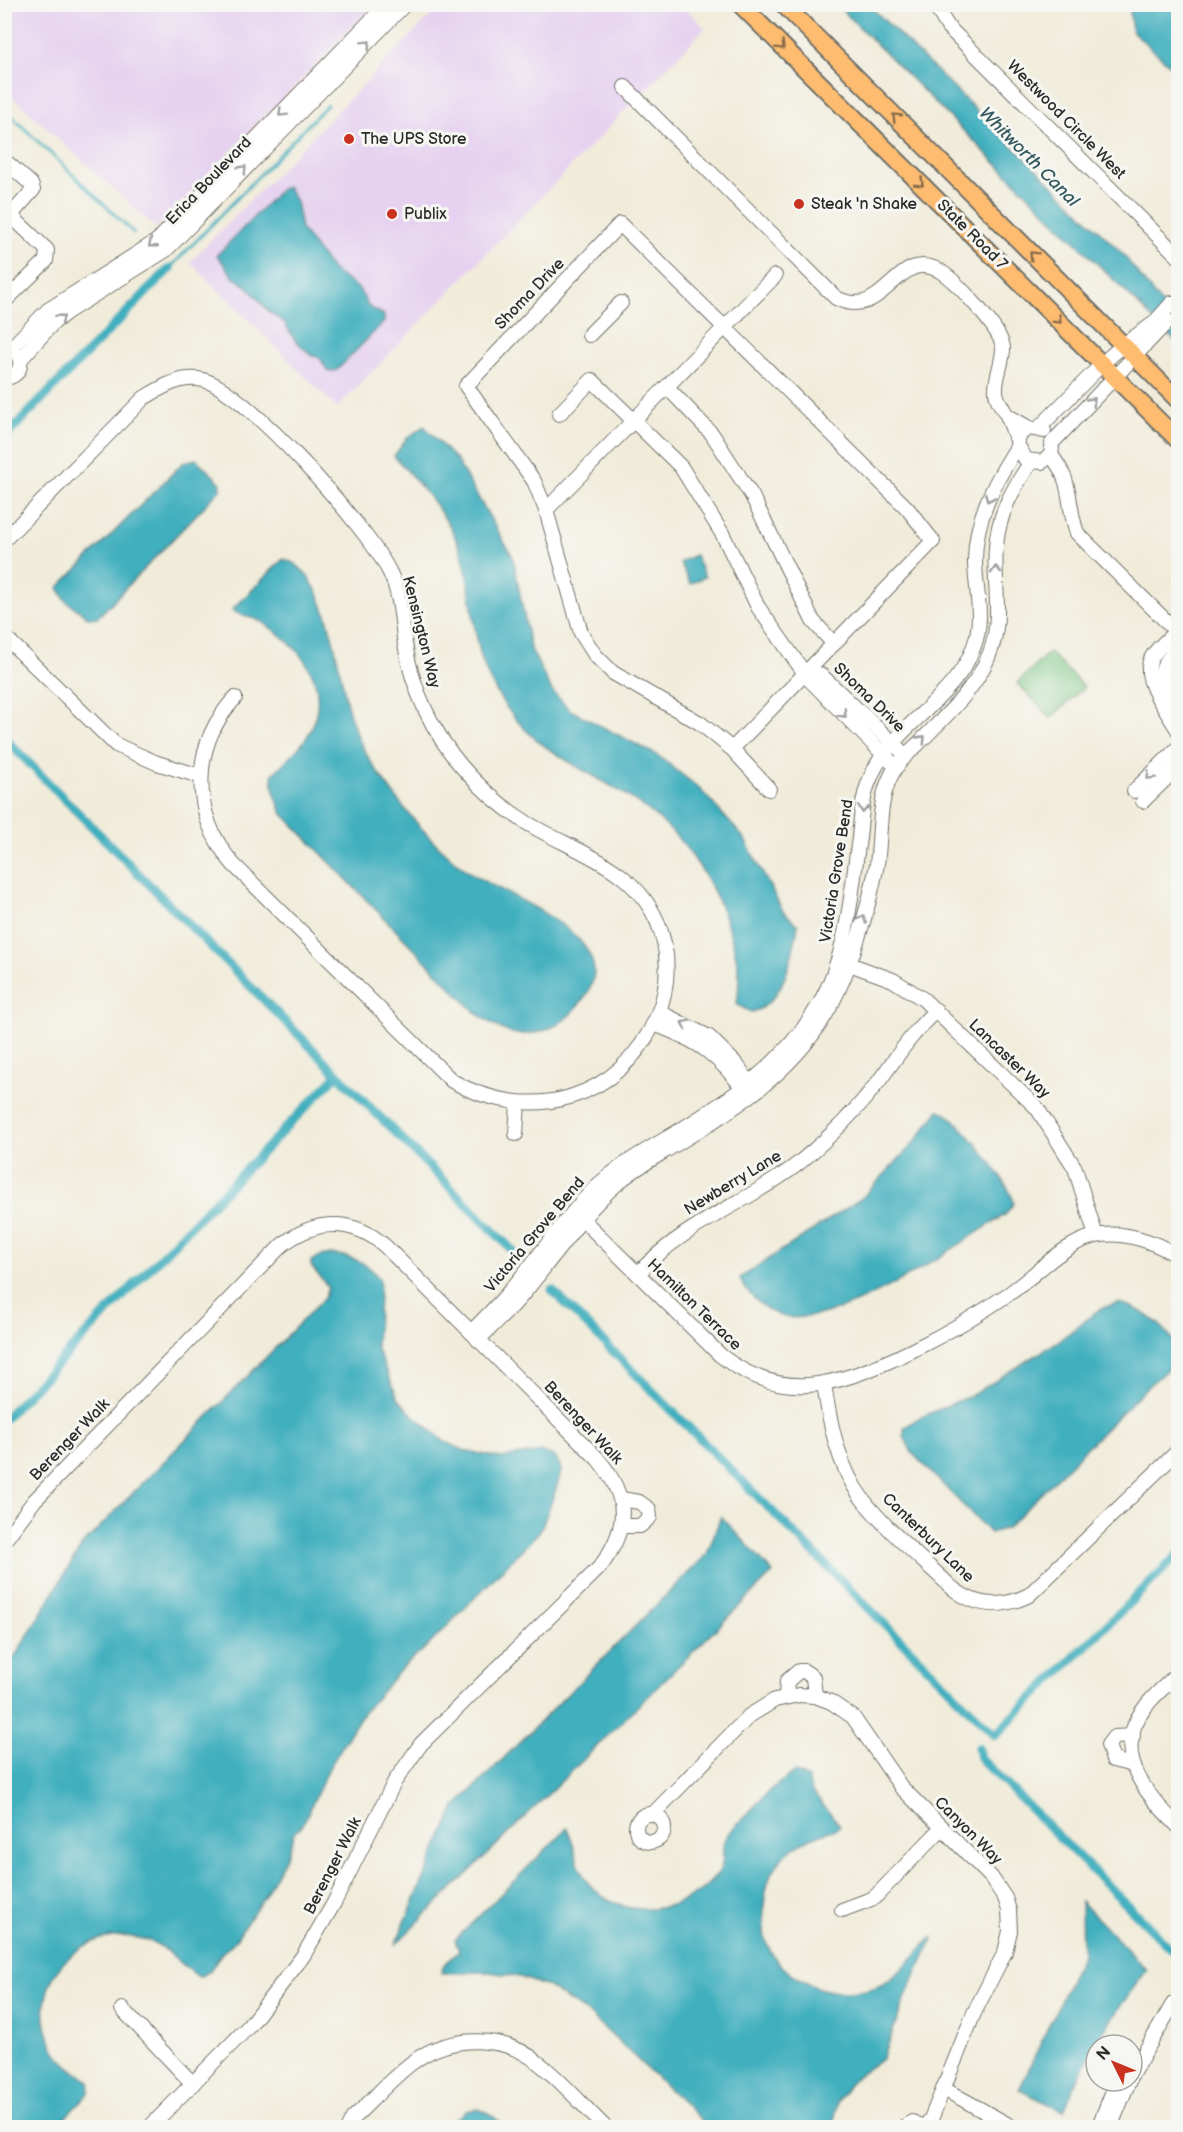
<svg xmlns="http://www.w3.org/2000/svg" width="1183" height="2132" font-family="'Balsamiq Sans',sans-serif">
<rect width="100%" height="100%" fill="#f6f6f2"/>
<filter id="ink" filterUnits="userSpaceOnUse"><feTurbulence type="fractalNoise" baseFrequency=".0167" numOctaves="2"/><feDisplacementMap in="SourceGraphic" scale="12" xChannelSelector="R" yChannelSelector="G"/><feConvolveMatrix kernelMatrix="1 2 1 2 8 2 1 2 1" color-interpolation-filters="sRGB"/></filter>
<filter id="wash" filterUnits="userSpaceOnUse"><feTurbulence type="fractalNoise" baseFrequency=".008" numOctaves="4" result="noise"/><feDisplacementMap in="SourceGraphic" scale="24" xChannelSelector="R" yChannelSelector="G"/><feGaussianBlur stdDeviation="1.35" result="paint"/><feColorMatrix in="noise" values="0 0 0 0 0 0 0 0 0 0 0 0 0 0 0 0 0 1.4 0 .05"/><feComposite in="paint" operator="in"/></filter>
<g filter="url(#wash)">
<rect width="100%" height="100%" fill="#f1ecda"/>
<!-- built -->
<g fill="#e6d2f0">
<polygon points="4,5 5,4 374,5 156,228 5,90"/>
<polygon points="441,5 682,5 705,28 337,408 190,262"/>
</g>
<!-- green -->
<polygon fill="#7fc986" stroke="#557a58" stroke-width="1.5" points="1049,652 1084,687 1051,718 1017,683"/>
<!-- water -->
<g fill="#41afbe" stroke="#366d74" stroke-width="1.5">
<polygon points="837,5 869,5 1123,254 1159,301 1178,319 1178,344"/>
<polygon points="1129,5 1178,5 1178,66 1173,68 1132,31"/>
<polygon points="287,187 296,201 301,229 332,270 359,289 369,307 384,315 384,322 337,370 328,372 320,358 311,355 294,339 284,322 269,312 247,286 234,278 217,255 280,190"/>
<path d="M 424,426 L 457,461 L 513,557 L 530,647 L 552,691 L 570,710 L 657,755 L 699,788 L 744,838 L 783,911 L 798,925 C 793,953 785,1004 751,1012 L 737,1005 C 738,993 740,980 738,968 C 728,906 694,842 641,805 C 583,764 529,755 492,684 C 472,647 474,602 464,561 C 454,521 421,486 394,456 L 407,438 Z"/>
<polygon points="196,459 221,483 220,490 98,617 89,618 66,601 58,588 184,462"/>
<polygon points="695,555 705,577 690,584 680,562"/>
<path d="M 283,559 C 330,569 338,676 350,715 C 355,732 365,754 375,768 C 400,805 429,842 465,869 C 499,895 631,936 584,998 C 573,1013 561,1026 543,1031 C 512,1040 501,1030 477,1014 L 282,813 L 274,792 L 272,775 C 285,761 303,747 311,729 C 331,683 301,648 265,624 C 255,616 243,619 232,610 Z"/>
<path d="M 939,1110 C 956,1114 1011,1184 1014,1203 L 1006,1214 C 955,1246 847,1326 785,1317 C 768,1314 748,1295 740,1280 L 741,1277 L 862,1198 L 913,1144 Z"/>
<path d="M 331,1254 C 350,1256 371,1263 380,1281 L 376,1347 L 398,1398 L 410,1412 L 444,1441 L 463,1450 L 501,1458 L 541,1452 L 554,1456 C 557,1460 560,1464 561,1469 C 562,1475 544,1524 539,1532 L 427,1647 L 405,1665 L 362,1714 L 329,1768 L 303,1824 L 295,1832 L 288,1853 L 265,1895 L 234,1942 L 222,1953 L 209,1972 L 201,1976 L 195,1975 C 179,1963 166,1946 147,1940 C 84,1920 23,1982 52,2044 C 60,2062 75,2070 90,2082 L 89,2093 L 56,2127 L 5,2127 L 5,1673 L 82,1545 L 325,1297 L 328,1287 L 311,1266 L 311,1261 L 320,1256 Z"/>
<path d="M 1117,1303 C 1140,1305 1181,1335 1178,1360 L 1147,1387 L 1007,1528 L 990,1533 L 912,1453 L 904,1436 L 904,1428 L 917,1419 L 976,1393 L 1057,1342 L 1100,1309 Z"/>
<polygon points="721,1516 773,1573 395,1945 455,1807 707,1554"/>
<path d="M 795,1772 L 808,1779 L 812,1792 L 840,1825 L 836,1829 C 814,1836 792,1844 778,1863 C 768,1876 765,1891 764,1906 C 764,1916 763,1928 765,1938 C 775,1972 815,1993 847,1992 C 860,1991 872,1990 883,1984 C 903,1973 915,1952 932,1937 L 933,1939 L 909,1989 L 882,2059 L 862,2072 L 849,2085 L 838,2101 L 833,2127 L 709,2127 L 589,2014 L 548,1987 L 520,1977 L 489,1972 L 441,1973 L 443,1966 L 459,1951 L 455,1940 L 567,1828 C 576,1846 576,1868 589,1884 C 623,1923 684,1913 715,1877 C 729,1861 718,1847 727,1835 L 771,1789 Z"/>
<path d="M 1081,1901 L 1147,1970 C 1111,2017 1086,2055 1064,2111 L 1019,2090 L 1082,1954 Z"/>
<polygon points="477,2109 487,2112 507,2127 444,2127 466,2111"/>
</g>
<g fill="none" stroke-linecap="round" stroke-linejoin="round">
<!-- stream -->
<g stroke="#41afbe" stroke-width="3">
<polyline points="4,109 134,233"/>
<polyline points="170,268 327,105"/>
</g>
<!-- canal -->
<g stroke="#41afbe" stroke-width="9">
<polyline points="4,438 170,268"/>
<polyline points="4,738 515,1253"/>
<polyline points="552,1290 995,1735 1178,1555"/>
<polyline points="4,1419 337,1075"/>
<polyline points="978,1748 980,1758 1173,1951"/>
</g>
</g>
</g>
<g filter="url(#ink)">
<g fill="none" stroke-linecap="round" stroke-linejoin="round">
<!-- minor casing -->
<g stroke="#706f68" stroke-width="16">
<g id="minor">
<polyline points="934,4 948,27 1178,256"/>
<path d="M 625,87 L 836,298 C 887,323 895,246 940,271 C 956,281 1002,330 1003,348 C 1003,362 996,375 996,389 C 995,400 1004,408 1008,418 C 1012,425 1012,432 1017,439"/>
<polyline points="4,160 31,184 33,190 11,215"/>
<polyline points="4,209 47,250 46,261 4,302"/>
<polyline points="589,335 621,303"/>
<polyline points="10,349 48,310 157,241 387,4"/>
<polyline points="20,360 52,324 67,312 166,250 405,4"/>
<path d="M 4,378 C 19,377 25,364 16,352"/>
<polyline points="667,387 712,434 752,496 813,621 834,644"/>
<polyline points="559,414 592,380 681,467 723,535 758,607 808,678 890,761"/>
<polyline points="1008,416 1029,428 1044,431"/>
<polyline points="1029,428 1020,434 1017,444 1026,460 1042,462 1051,455 1052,448"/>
<polyline points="1038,429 1102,364 1123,345 1153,324 1172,303 1178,303"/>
<polyline points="1052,443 1168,321"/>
<path d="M 1051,455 C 1074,484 1066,501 1077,533 L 1178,633"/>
<polyline points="546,510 775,276"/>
<path d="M 4,540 L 144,398 C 162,387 181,375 203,380 C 245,389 369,530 389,571 C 401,594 401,619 405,644 C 412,689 433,733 462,767 C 481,789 503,808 527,823 C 575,852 632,865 657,921 C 670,951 670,985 657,1016 C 621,1101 530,1125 452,1081 L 233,864 C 191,814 190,747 235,698"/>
<path d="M 1178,629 C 1170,638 1154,650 1150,661 C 1143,683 1168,712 1178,730"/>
<polyline points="4,636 116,745 157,763 200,776"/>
<path d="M 1178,648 C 1153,672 1162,678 1178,705"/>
<polyline points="806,671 821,675 899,749"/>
<polyline points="732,749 933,541 907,508 620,224 466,386 534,481 546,510 581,633 595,655 613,673 700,723 732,749 769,789"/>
<polyline points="1134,791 1178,748"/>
<polyline points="1143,801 1178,767"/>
<polyline points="841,961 893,980 923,999 1037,1108 1075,1168 1096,1236"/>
<polyline points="659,1012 709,1037 736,1064 755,1090"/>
<path d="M 654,1024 C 699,1041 719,1055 748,1095"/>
<polyline points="516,1134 518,1103"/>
<path d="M 576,1213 L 720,1355 C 745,1375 775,1387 808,1385 C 865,1382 962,1326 1010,1293 C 1036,1275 1063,1243 1096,1236 C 1124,1230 1155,1242 1178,1256"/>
<path d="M 638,1274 C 683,1223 747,1204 799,1163 C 828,1139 856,1111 879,1081 C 898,1055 913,1032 936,1010"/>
<path d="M 471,1332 C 484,1319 497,1306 509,1292 C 539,1258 564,1218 597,1186 C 620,1165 647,1150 674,1134 C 731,1099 786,1063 820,1003 C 848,953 851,894 859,838 C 861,819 862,797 870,779 C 891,725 955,701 974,646 C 984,619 976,592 975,564 C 974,520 994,483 1017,447"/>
<path d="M 478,1340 C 491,1327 505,1314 517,1301 C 552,1261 579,1215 620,1181 C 637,1167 657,1156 675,1145 C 734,1109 791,1074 826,1014 C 849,975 869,908 877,864 C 881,836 878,803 890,778 C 896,764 907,754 918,744 C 945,716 978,688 991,650 C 1003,615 993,583 996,547 C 998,515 1013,488 1031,462"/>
<path d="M 824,1383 C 829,1421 838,1466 861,1497 C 886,1530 921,1558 950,1586 C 974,1607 1001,1609 1029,1595 L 1178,1451"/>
<polyline points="621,1526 640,1526 650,1517 649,1509 639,1502 621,1499"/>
<path d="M 4,1541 L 34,1501 L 281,1246 C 314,1219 352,1217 385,1246 L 598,1459 C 629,1497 630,1527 600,1567 L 421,1744 L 395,1781 L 334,1903 L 303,1956 L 249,2026 L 149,2128"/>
<path d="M 1178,1673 C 1168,1684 1155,1694 1146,1706 C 1109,1753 1145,1793 1178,1826"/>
<polyline points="786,1697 787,1681 799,1671 804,1671 813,1677 815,1696"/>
<polyline points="1133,1765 1113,1760 1108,1745 1114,1737 1133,1736"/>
<circle cx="650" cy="1828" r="14"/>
<polyline points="653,1814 749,1716 775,1700 799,1695 815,1696 831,1702 853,1717 901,1787 991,1877 1005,1898 1009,1910 1010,1931 1005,1952 974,2013 931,2119 924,2127"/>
<polyline points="842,1910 874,1898 942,1828"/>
<polyline points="122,2009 193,2084"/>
<polyline points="1132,2074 1173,2004"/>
<polyline points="944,2089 1014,2128"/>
<path d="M 348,2128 L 353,2118 C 373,2100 391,2078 413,2062 C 450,2034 505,2034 540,2064 C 564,2083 584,2107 606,2128"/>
<polyline points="902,2128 912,2122 924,2128"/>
<polyline points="1098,2128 1117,2081"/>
<polyline points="1110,2128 1129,2081"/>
</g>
</g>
<!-- major casing -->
<g stroke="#706f68" stroke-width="20">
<g id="major">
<polyline points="740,4 1178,440"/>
<polyline points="783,4 1178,400"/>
</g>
</g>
<!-- minor -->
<use href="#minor" stroke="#fff" stroke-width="14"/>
<!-- major -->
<use href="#major" stroke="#fdbc70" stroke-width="16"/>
</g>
<!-- one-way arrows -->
<defs><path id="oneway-chevron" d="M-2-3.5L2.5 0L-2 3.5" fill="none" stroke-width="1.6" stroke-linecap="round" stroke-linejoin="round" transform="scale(1.5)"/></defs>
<g stroke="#a0a0a0">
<use href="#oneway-chevron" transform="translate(367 44) rotate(-45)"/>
<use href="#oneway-chevron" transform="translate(282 113) rotate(135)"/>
<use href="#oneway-chevron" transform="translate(243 169) rotate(-45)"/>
<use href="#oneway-chevron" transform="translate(152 244) rotate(141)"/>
<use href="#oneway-chevron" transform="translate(61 318) rotate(-38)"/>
<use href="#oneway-chevron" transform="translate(1092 401) rotate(-46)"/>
<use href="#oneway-chevron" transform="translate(989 498) rotate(114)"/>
<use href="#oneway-chevron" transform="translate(996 570) rotate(-93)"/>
<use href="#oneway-chevron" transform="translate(843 714) rotate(46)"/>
<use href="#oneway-chevron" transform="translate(922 739) rotate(-46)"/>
<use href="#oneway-chevron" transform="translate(1150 776) rotate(135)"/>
<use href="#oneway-chevron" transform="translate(863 809) rotate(99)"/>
<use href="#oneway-chevron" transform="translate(862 919) rotate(-71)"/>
<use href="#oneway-chevron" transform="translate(685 1024) rotate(-153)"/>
</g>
<g stroke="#8a6c4a">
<use href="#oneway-chevron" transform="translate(781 46) rotate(45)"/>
<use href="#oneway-chevron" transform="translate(896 117) rotate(-135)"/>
<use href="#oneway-chevron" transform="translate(920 183) rotate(45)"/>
<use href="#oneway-chevron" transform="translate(1033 255) rotate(-135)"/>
<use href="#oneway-chevron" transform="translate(1058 320) rotate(45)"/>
</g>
</g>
<!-- markers -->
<g fill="#c8321e" stroke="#f6f6f2" stroke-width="2">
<circle cx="349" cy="139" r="6"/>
<circle cx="799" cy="204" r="6"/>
<circle cx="392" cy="214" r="6"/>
</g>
<g text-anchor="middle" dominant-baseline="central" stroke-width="6" stroke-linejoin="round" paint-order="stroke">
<!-- street labels -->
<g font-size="16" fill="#2b2b2b" stroke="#f6f6f2">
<text transform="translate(1066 120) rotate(45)">Westwood Circle West</text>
<text transform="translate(209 181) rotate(-46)">Erica Boulevard</text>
<text transform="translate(972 235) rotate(45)">State Road 7</text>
<text transform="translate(530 294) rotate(-46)">Shoma Drive</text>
<text transform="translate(421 632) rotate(76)">Kensington Way</text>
<text transform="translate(869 698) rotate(44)">Shoma Drive</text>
<text transform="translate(837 871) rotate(-81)">Victoria Grove Bend</text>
<text transform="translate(1009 1059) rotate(44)">Lancaster Way</text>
<text transform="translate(733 1183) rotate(-31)">Newberry Lane</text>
<text transform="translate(535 1235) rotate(-50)">Victoria Grove Bend</text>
<text transform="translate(694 1305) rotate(44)">Hamilton Terrace</text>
<text transform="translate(583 1423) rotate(47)">Berenger Walk</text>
<text transform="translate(70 1440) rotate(-46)">Berenger Walk</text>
<text transform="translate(928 1538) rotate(44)">Canterbury Lane</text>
<text transform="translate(968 1831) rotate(45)">Canyon Way</text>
<text transform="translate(333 1866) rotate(-63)">Berenger Walk</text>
</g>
<!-- poi labels -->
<g font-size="16" fill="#2b2b2b" stroke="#f6f6f2" text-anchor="start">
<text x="361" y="139">The UPS Store</text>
<text x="811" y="204">Steak 'n Shake</text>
<text x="404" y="214">Publix</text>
</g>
<!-- water labels -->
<g font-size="18" font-style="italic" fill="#33595e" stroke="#f6f6f2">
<text transform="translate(1029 157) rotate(45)">Whitworth Canal</text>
</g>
</g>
<!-- margin -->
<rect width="1183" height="2132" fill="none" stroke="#f6f6f2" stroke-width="24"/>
<!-- north arrow -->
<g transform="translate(1114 2063) rotate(313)"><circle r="28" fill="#f6f6f2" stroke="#a5a5a2" stroke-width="1.5"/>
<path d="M0-4.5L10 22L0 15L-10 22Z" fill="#c8321e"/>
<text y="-9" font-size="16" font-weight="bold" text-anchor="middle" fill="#2b2b2b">N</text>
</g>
</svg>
